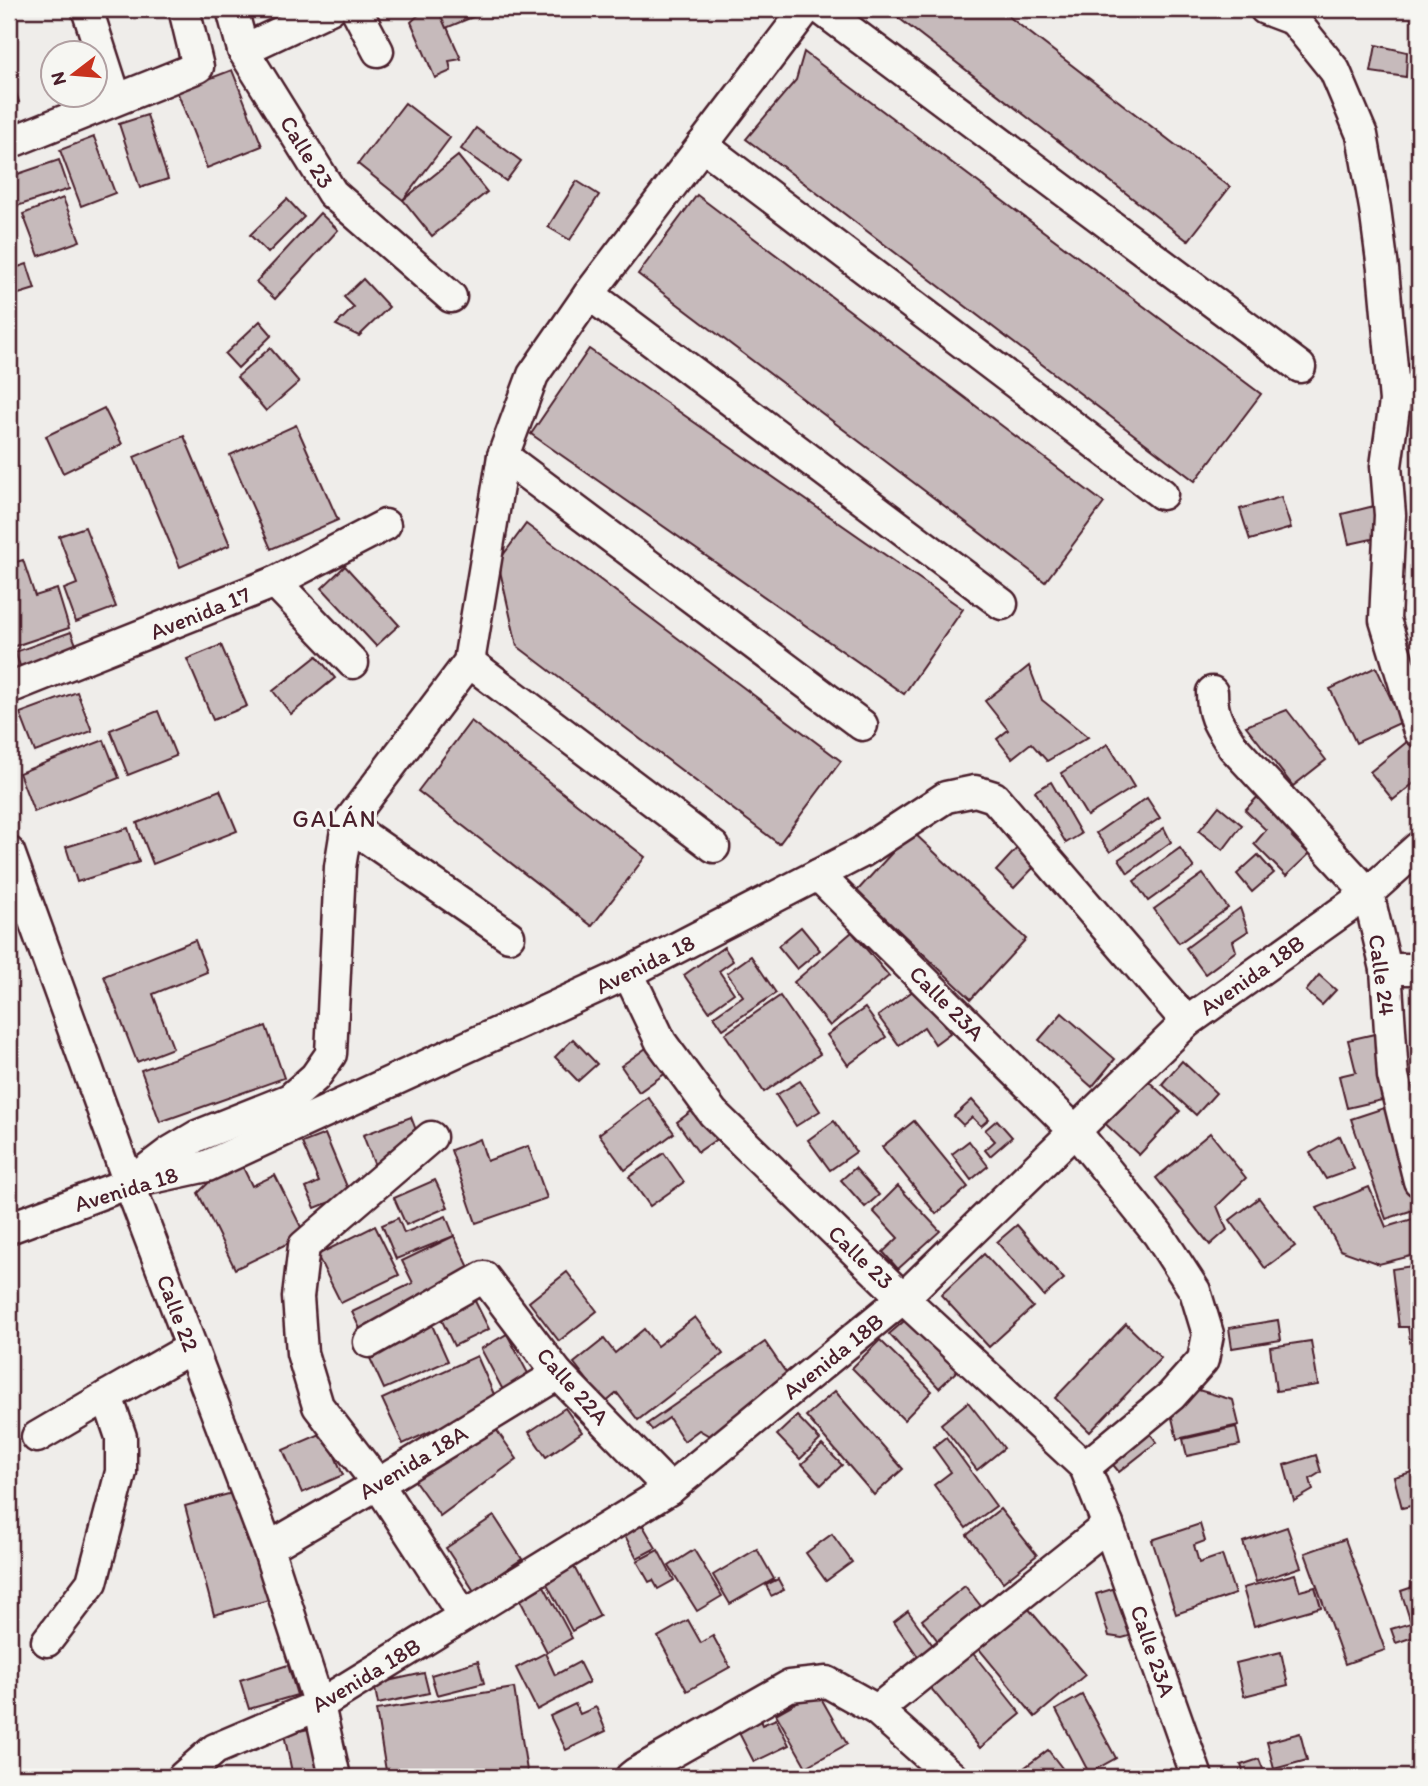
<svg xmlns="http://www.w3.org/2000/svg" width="1428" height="1786" font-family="Itim,sans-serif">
<rect width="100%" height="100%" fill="#efedea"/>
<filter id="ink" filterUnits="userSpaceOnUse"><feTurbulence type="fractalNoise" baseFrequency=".0143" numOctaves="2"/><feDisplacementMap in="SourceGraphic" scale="14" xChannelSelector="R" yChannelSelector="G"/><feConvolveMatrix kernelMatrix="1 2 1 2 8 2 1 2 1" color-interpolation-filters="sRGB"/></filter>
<g filter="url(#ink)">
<!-- building -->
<g fill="#c6babb" stroke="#4a1f2b" stroke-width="2">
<polygon points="425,9 439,9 461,59 449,61 451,71 435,78 411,22"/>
<polygon points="438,9 492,9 446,28"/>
<polygon points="887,9 999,9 1230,187 1188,241"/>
<polygon points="1376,45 1407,52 1406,77 1371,72"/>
<polygon points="804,52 1261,394 1195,481 746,139 796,80"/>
<polygon points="232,70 262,146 207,168 177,91"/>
<polygon points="9,72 19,102 9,105"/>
<polygon points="405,103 450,138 403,200 358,164"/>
<polygon points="147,115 168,179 140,188 119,124"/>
<polygon points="476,128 521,161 506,181 461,149"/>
<polygon points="94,137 115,193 81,206 60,150"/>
<polygon points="458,156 487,192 432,236 403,200"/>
<polygon points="59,160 69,189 14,207 9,192 9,177"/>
<polygon points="577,181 599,195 570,240 548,227"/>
<polygon points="697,195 1104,503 1045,582 638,274"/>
<polygon points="63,198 80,241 39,256 23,214"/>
<polygon points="287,199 304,217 268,253 250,235"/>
<polygon points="320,213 338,230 275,299 256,282"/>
<polygon points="27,264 35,289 9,297 9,270"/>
<polygon points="363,279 389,307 359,336 336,325 354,307 344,297"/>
<polygon points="260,321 272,335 238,368 225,354"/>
<polygon points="270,348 299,382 266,411 237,377"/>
<polygon points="589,349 963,609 904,694 531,434"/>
<polygon points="104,408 122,444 63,473 46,436"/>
<polygon points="296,425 338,520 271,549 230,455"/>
<polygon points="184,436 230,545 180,567 134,457"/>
<polygon points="1281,497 1291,528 1250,540 1240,509"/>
<polygon points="1374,506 1381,537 1349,544 1342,514"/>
<polygon points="526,524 841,761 779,844 517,646 498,562"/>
<polygon points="85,527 116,607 76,622 64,589 77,584 59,536"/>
<polygon points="23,560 35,596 57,589 69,628 9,648 9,564"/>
<polygon points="345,566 399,625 376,646 322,588"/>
<polygon points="71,632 77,647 27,685 15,652"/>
<polygon points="221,645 247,706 213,720 187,659"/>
<polygon points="317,656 335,678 291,714 273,691"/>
<polygon points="1029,666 1042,700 1088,737 1047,761 1031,743 1012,758 997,739 1008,730 985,701"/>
<polygon points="1376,667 1402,722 1356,743 1330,689"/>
<polygon points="77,692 92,731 35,752 20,713"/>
<polygon points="1287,710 1326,760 1293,786 1246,726"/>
<polygon points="158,711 176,756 128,775 110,730"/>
<polygon points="471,721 645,857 592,926 418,791"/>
<polygon points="104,740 119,778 34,812 19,773"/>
<polygon points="1408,741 1419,755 1419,779 1393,800 1370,772"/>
<polygon points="1108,744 1134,787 1087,816 1061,773"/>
<polygon points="1051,782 1081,834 1066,843 1035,791"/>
<polygon points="1267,787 1304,824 1292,837 1309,854 1286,876 1254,844 1266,830 1245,810"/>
<polygon points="220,790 237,831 153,864 137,823"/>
<polygon points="1147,798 1160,818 1110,852 1096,833"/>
<polygon points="1219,806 1242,825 1223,850 1199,831"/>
<polygon points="128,828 139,862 77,882 66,847"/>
<polygon points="1164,828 1171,842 1128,873 1119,859"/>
<polygon points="912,831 1026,939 971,999 857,891"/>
<polygon points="1020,845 1038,863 1014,888 996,871"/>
<polygon points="1180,848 1194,868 1148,901 1134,881"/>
<polygon points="1258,855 1274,873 1252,892 1237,874"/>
<polygon points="1203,874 1228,908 1179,943 1154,909"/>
<polygon points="1240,908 1248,931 1233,941 1236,951 1205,974 1186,948"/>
<polygon points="801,927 820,950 797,969 778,946"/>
<polygon points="852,932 889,976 830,1026 794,982"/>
<polygon points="195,940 207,972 153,994 173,1048 137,1062 104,976"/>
<polygon points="724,947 733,961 719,971 734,993 709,1011 684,975"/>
<polygon points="751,956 776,993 723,1029 714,1016 743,996 727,973"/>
<polygon points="1319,975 1336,990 1322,1005 1306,991"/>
<polygon points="917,988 950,1033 935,1044 924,1027 899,1045 878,1016"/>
<polygon points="780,996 820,1054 764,1092 725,1034"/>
<polygon points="865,1008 886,1037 848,1065 827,1035"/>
<polygon points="1062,1013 1115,1059 1092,1087 1039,1040"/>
<polygon points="266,1026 284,1078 160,1122 141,1070"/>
<polygon points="670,1031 708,1085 686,1101 666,1073 639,1092 621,1066"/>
<polygon points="1379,1033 1395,1097 1347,1108 1339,1076 1356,1072 1348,1040"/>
<polygon points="573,1039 597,1064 578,1081 555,1057"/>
<polygon points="1182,1061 1216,1093 1196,1115 1162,1084"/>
<polygon points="1139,1072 1180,1111 1139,1155 1098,1117"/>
<polygon points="800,1081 820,1111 796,1126 776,1095"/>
<polygon points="648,1097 674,1133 625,1170 599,1134"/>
<polygon points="709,1098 731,1129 698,1152 677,1122"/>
<polygon points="972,1100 989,1119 981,1126 972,1117 963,1125 954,1116"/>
<polygon points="1384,1108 1419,1208 1386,1219 1351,1119"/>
<polygon points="411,1117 419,1138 380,1179 363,1135"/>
<polygon points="997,1120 1012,1137 990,1156 985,1150 995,1141 985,1130"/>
<polygon points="834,1121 856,1152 830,1170 808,1140"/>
<polygon points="914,1121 968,1187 936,1214 882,1147"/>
<polygon points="1210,1133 1246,1178 1217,1206 1227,1230 1210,1245 1156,1178"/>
<polygon points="325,1134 350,1194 315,1208 306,1188 319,1182 302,1143"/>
<polygon points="1340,1136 1354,1169 1326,1179 1310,1153"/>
<polygon points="480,1139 487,1161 528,1146 547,1198 476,1223 451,1150"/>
<polygon points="969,1141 988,1166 971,1180 952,1154"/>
<polygon points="664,1153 684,1182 650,1206 629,1177"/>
<polygon points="237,1155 252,1186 275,1175 305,1235 235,1269 198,1193"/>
<polygon points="855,1168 879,1195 865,1207 841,1180"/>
<polygon points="435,1180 448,1207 406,1225 394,1198"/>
<polygon points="898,1186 940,1231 898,1269 883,1252 898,1238 873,1211"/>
<polygon points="1369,1187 1386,1227 1419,1217 1419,1254 1379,1264 1340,1250 1317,1208"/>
<polygon points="1259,1198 1295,1246 1265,1268 1230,1220"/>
<polygon points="446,1216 454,1236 396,1259 382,1225 398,1218 404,1233"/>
<polygon points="1017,1225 1064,1279 1044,1296 997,1242"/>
<polygon points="375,1226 399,1275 341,1303 317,1255"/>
<polygon points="454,1236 475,1280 362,1333 352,1312 413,1283 402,1261"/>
<polygon points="984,1254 1033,1307 989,1347 941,1295"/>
<polygon points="1419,1265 1419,1345 1411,1346 1408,1327 1399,1327 1392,1269"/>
<polygon points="567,1272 597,1311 559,1341 529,1302"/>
<polygon points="467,1285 489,1329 454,1346 433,1302"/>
<polygon points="427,1314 448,1361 384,1389 363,1343"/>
<polygon points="695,1317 723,1354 638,1420 617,1393 605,1403 574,1363 604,1339 615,1353 644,1329 657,1346"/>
<polygon points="909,1317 958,1370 939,1388 889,1334"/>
<polygon points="1278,1320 1281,1340 1232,1348 1229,1328"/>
<polygon points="1126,1324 1161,1358 1090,1432 1055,1398"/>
<polygon points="507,1334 531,1379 504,1392 481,1349"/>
<polygon points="880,1340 932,1391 904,1420 852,1368"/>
<polygon points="1311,1341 1318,1385 1276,1391 1270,1347"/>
<polygon points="765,1342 793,1383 713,1438 699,1430 684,1441 669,1418 652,1430 647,1424"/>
<polygon points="477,1356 497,1401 403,1444 382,1399"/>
<polygon points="1188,1387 1233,1400 1239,1425 1177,1439 1166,1392"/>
<polygon points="835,1391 903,1469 874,1495 806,1416"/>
<polygon points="968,1402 1004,1448 977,1470 941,1424"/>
<polygon points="565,1408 582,1432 546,1457 529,1432"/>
<polygon points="797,1416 820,1440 800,1459 777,1435"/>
<polygon points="488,1418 517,1459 440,1516 410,1474"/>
<polygon points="1142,1424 1157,1442 1119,1472 1104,1454"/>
<polygon points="1236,1427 1240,1445 1187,1456 1183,1439"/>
<polygon points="325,1432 343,1475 302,1493 283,1450"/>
<polygon points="946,1437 996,1506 966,1528 934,1485 951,1472 933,1447"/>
<polygon points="822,1445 842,1465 821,1485 802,1464"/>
<polygon points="1316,1455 1321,1472 1310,1479 1313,1490 1294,1501 1284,1465"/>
<polygon points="1419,1470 1419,1504 1402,1508 1394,1477"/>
<polygon points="243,1490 272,1599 214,1615 185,1506"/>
<polygon points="1000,1509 1037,1555 1003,1582 967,1535"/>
<polygon points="494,1516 522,1559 474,1591 446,1548"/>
<polygon points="642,1524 656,1548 637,1558 624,1534"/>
<polygon points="1200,1524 1205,1541 1194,1545 1199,1563 1222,1555 1235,1594 1176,1614 1152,1540"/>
<polygon points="1287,1527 1301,1567 1256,1582 1243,1542"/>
<polygon points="832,1534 852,1562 826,1581 806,1553"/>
<polygon points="1345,1539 1385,1650 1345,1664 1305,1553"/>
<polygon points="757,1549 774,1579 730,1604 713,1575"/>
<polygon points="658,1550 674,1580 658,1589 653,1580 649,1582 637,1561"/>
<polygon points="694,1550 722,1596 697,1611 669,1566"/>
<polygon points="574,1567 600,1616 572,1631 546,1582"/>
<polygon points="1295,1574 1300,1591 1315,1587 1321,1607 1254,1626 1243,1588"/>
<polygon points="778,1579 784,1590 771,1596 766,1585"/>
<polygon points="1419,1585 1419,1635 1396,1643 1391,1629 1411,1623 1401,1591"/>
<polygon points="544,1586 572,1638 547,1652 520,1600"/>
<polygon points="965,1586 984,1610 941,1645 922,1620"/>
<polygon points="1119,1587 1133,1635 1122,1638 1109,1636 1096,1594"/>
<polygon points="1028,1608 1085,1675 1035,1717 979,1649"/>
<polygon points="908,1611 934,1647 919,1658 894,1622"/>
<polygon points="688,1620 701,1643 713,1636 730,1667 687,1691 658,1637"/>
<polygon points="971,1651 1021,1714 980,1748 929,1686"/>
<polygon points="1281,1652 1288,1685 1244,1696 1236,1663"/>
<polygon points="545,1653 555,1675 579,1662 589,1682 537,1710 516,1668"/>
<polygon points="478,1661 484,1683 437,1695 431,1675"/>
<polygon points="288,1665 297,1695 249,1709 240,1680"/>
<polygon points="424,1673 429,1693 378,1704 374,1684"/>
<polygon points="514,1688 528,1777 387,1777 376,1710"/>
<polygon points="817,1691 847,1744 806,1767 776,1714"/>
<polygon points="1082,1695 1116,1758 1089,1773 1056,1710"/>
<polygon points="575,1704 580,1714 596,1707 606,1731 566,1750 550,1716"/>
<polygon points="759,1718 762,1725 776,1719 789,1745 754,1762 737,1729"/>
<polygon points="309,1729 319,1777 293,1777 284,1734"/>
<polygon points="1300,1733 1307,1760 1274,1769 1267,1742"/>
<polygon points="1048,1750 1069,1777 1031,1777 1024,1768"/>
<polygon points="1259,1759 1266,1777 1245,1777 1241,1765"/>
</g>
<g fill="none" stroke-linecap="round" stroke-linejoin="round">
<!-- minor casing -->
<g stroke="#4a1f2b" stroke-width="35">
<g id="minor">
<polyline points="87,9 116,99"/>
<polyline points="232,9 243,50 332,193 451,297"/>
<polyline points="356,9 378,51"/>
<polyline points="821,9 1300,367"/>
<polyline points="1265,9 1294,20 1335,71 1362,135 1375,208 1383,269 1395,401 1386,466 1390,515 1385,620 1419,731"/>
<polyline points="243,50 330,9"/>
<polyline points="9,143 198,67 184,9"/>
<polyline points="702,145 1162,494"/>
<polyline points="589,294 1002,604"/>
<polyline points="503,456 862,725"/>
<polyline points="275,582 353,663"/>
<polyline points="469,662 714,847"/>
<polyline points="9,688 275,582 385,525"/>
<path d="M 1212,692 C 1212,718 1220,726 1233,747 L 1368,893 L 1386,969 L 1393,1076 L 1419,1181"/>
<polyline points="347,824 509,936"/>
<polyline points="9,852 129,1183 268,1548 319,1705 335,1777"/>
<polyline points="818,875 1075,1131 1158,1234 1195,1291 1208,1334 1203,1360 1171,1396 1085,1467"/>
<polyline points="1386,969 1419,969"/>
<polyline points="628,973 661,1042 713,1113 903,1298 1085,1467 1108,1525 1197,1777"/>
<polyline points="431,1137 304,1246 298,1297 302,1353 318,1406 378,1484 463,1615"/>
<polyline points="129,1183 170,1152 197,1136 290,1099 315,1077 331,1054 340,867 347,824 469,662 503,456 533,375 589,294 806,9"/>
<polyline points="9,1228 129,1183 207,1166 628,973 862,852 946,797 975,791 994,797 1187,1022"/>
<polyline points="369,1342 484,1277 558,1374 670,1489"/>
<polyline points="37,1437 107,1396 191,1348"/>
<polyline points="268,1548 378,1484 558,1374"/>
<polyline points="47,1641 92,1582 121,1472 121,1437 107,1396"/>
<polyline points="877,1710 1108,1525"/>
<polyline points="183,1777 215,1749 319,1705 670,1489 903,1298 1187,1022 1368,893 1419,847"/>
<polyline points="631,1777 636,1773 789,1686 827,1682 877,1710 952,1777"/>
</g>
</g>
<!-- minor -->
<use href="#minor" stroke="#f6f6f2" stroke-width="30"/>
</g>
</g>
<g text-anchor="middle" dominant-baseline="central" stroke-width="6" stroke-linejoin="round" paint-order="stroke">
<!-- street labels -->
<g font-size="23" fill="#4a1f2b" stroke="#f6f6f2">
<text transform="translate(307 152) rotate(58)">Calle 23</text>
<text transform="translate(200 613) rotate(-22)">Avenida 17</text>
<text transform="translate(645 964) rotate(-26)">Avenida 18</text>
<text transform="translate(1252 975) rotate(-35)">Avenida 18B</text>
<text transform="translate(1382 975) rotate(82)">Calle 24</text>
<text transform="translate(947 1003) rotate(45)">Calle 23A</text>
<text transform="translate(126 1189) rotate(-17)">Avenida 18</text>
<text transform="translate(861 1257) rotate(44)">Calle 23</text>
<text transform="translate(178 1313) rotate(69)">Calle 22</text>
<text transform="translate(833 1356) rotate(-39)">Avenida 18B</text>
<text transform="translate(573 1386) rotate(48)">Calle 22A</text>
<text transform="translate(413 1462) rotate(-31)">Avenida 18A</text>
<text transform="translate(1153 1651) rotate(71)">Calle 23A</text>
<text transform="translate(366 1675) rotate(-31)">Avenida 18B</text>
</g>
<!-- neighbourhood labels -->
<g font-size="24" letter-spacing="2" fill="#4a1f2b" stroke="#f6f6f2">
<text x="335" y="818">GALÁN</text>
</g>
</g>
<!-- margin -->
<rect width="1428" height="1786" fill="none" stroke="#f6f6f2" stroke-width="35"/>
<rect x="18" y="18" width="1393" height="1751" fill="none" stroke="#4a1f2b" stroke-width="2.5" filter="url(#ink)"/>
<!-- north arrow -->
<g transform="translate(74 74) rotate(254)"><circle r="33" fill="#f6f6f2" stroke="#b1a0a2" stroke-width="2"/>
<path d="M0-5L12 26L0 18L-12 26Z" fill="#c8321e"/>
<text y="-10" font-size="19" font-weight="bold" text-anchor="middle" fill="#4a1f2b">N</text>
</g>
</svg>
